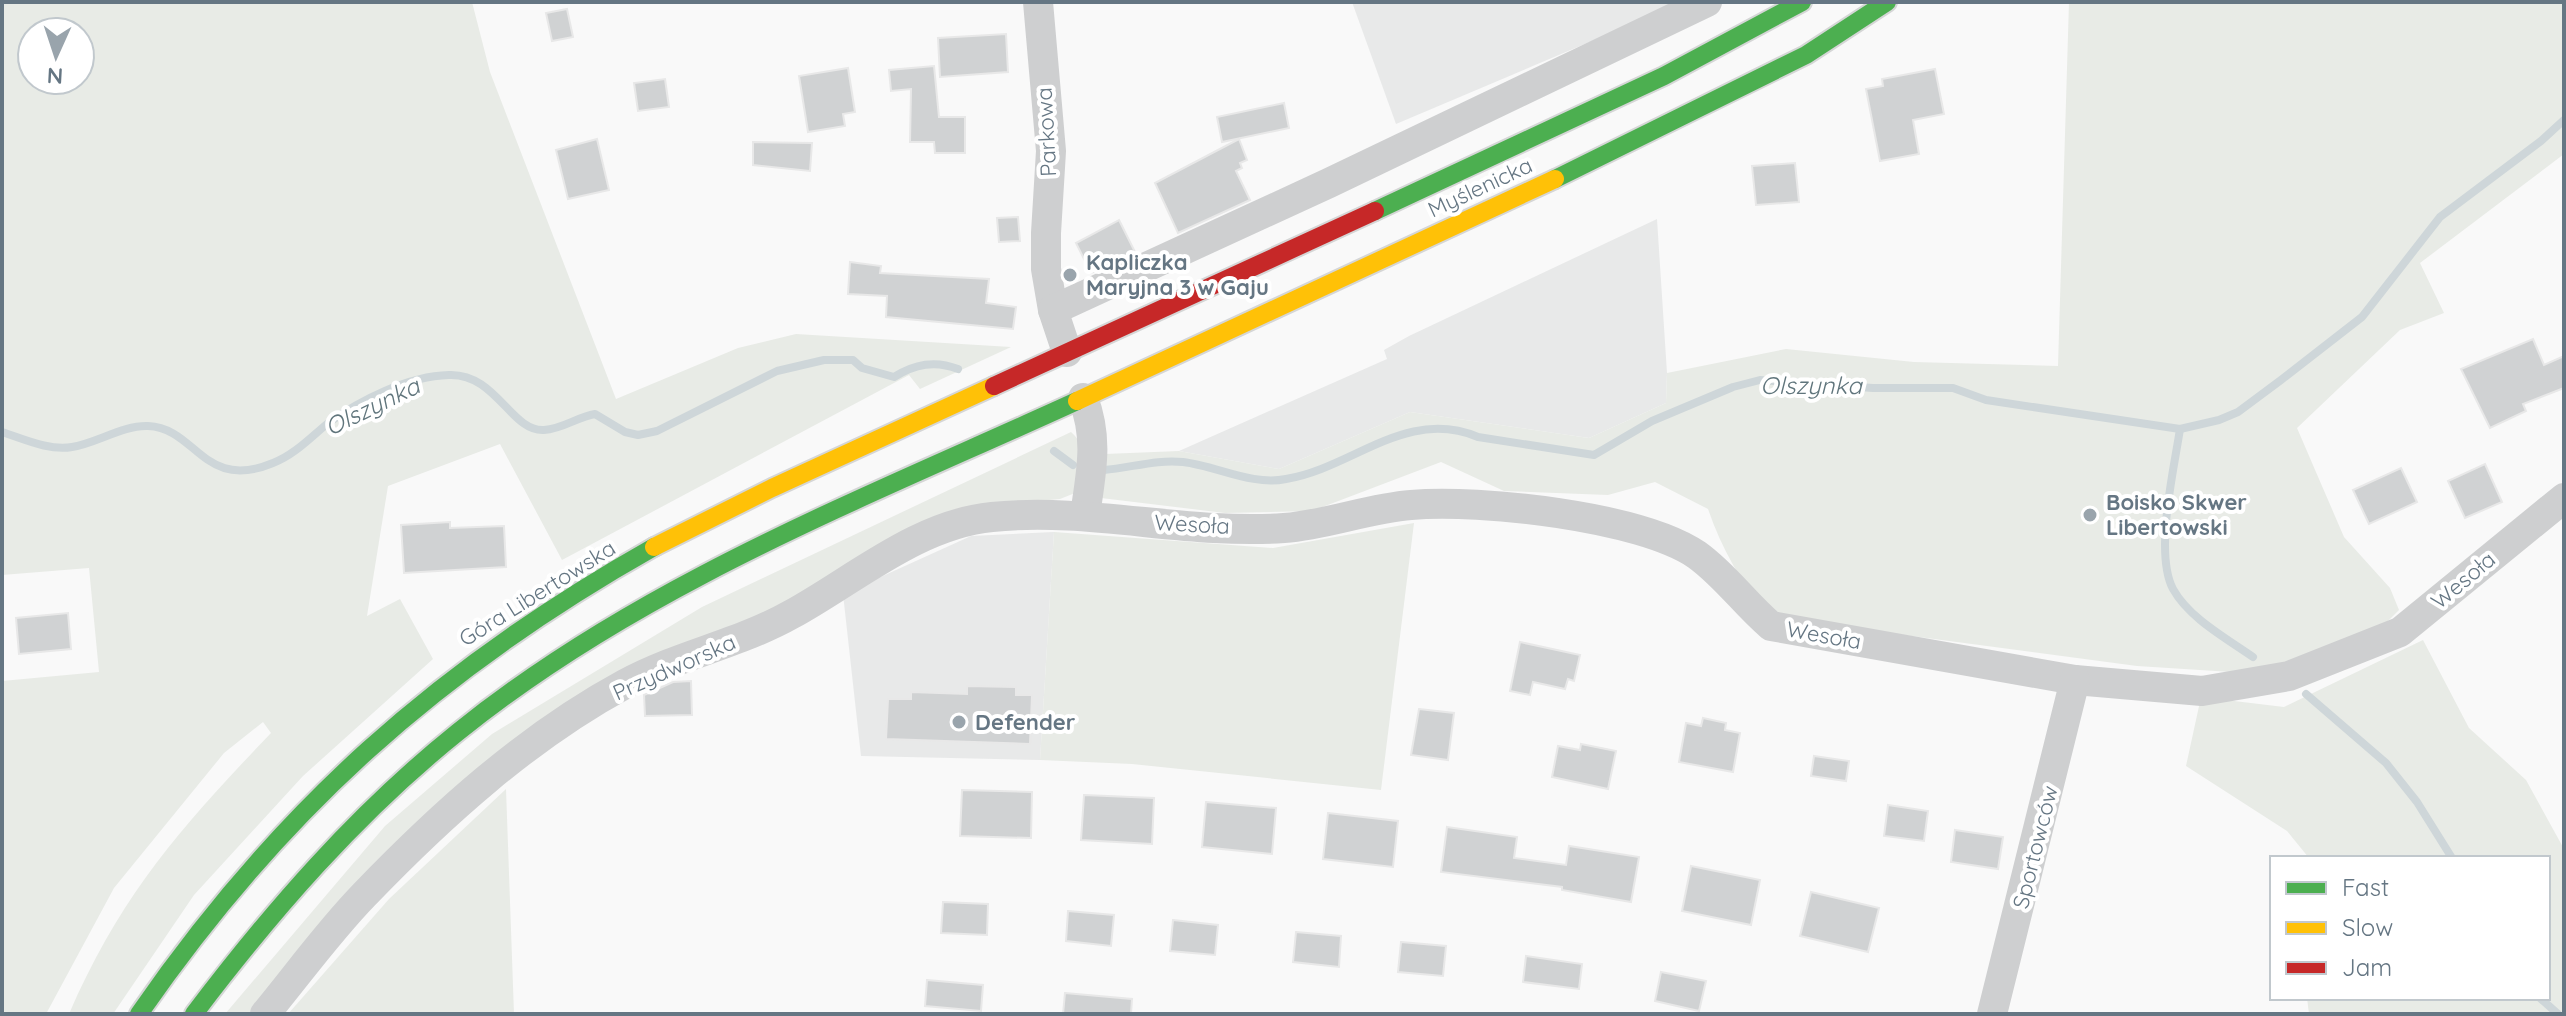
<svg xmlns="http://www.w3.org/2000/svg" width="2566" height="1016" font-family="Quicksand,sans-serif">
<rect width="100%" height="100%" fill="#f9f9f9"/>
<!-- built -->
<g fill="#e8e9e9">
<polygon points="1352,2 1684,2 1396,124"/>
<polygon points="1657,219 1667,373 1666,403 1589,438 1410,412 1279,469 1179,451 1387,359 1384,350 1409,336"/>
<polygon points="1054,532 1040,760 861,756 843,594 971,536"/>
</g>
<!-- green -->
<g fill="#e8ebe6" fill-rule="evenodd">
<path d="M 2,2 L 472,2 L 490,72 L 616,399 L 738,348 L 796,334 L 1011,347 L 920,389 L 909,375 L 562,560 L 500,444 L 388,486 L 367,616 L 400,599 L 433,659 L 303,776 L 194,895 L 113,1014 L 69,1014 C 121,894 182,826 271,733 L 263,722 L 224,753 L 114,888 L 46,1014 L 2,1014 L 2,681 L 99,672 L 89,568 L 2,575 ZM 32,32 L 80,32 L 80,80 L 32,80 Z"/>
<path d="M 2069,2 L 2564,2 L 2564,154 L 2420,263 L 2444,313 L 2400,330 L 2297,428 L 2344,537 L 2390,588 L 2399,610 L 2380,629 L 2280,668 L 2247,673 L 2137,666 L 1768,617 C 1742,583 1722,550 1708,509 L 1655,482 L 1608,495 L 1504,491 L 1441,462 L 1312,511 L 1225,513 L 1101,498 L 1105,454 L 1179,451 L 1279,469 L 1410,412 L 1589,438 L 1666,403 L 1667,373 L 1786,349 L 1914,362 L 2058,366 Z"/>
<path d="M 1071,432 C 1090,448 1080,472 1075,493 L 1060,499 L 1039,501 L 808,595 L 589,692 L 253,1014 L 225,1014 L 385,826 L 492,734 L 702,607 Z"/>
<polygon points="1414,523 1381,790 1132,764 1040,760 1054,532 1273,548"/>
<polygon points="2423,640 2469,728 2526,780 2564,849 2564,1014 2309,1014 2307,998 2548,998 2548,858 2309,858 2287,831 2186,766 2201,697 2284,707"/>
<polygon points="506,789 514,1014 288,1014 389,899"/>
</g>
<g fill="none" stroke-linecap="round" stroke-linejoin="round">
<!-- stream -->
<g stroke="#ced6d9" stroke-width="8">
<path d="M 2180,429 C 2174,469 2154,553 2173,589 C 2189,618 2226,638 2253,657"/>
<path d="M 2,432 C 24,439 49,451 72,447 C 97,443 123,425 148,426 C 197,428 203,492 273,463 C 294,455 310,438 327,424 C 360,400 408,376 449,375 C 496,373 511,432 544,430 C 563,429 577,417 595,414 L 625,432 L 638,435 L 657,431 L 777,371 L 824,360 L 853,360 L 862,368 L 894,377 C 915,364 935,360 958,369"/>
<polyline points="1054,451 1073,465"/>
<path d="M 1104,470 C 1130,468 1157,459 1183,462 C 1217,466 1252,486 1286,479 C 1353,468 1406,407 1478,437 L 1594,455 L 1652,421 L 1733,387 L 1760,380 L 1873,388 L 1953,388 L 1986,400 L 2180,429 L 2219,420 L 2238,412 L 2281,380 L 2362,317 L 2440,217 L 2541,141 L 2564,120"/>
<polyline points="2306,694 2386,763 2417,802 2452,858"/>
<polyline points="2540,998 2558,1014"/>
</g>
</g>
<!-- building -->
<g fill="#d0d2d3" stroke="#e8e8e8" stroke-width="2">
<polygon points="567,9 573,37 552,41 546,13"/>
<polygon points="1006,34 1008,72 940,77 938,38"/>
<polygon points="934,66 939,117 965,117 965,153 935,153 934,142 910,142 911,89 891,91 889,70"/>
<polygon points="848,68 855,112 843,114 845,126 808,132 799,76"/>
<polygon points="1935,69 1944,114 1913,120 1919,154 1880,161 1866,89 1883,86 1882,79"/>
<polygon points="665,79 669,107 638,111 634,83"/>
<polygon points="1284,103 1289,128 1222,142 1217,117"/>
<polygon points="597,139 609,190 568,199 556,150"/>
<polygon points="1239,139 1247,160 1240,163 1242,168 1236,171 1250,200 1178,233 1155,183"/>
<polygon points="753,142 812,143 810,171 753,165"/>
<polygon points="1795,163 1799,202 1756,205 1752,166"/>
<polygon points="1018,217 1020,241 999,242 997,218"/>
<polygon points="1119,220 1135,252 1091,273 1076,243"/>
<polygon points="850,262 881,266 880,273 989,279 986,303 1016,307 1013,329 886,317 887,296 848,294"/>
<polygon points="2533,339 2544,365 2564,356 2564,388 2523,404 2526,411 2490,428 2461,369"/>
<polygon points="2485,464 2502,502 2465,518 2448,481"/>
<polygon points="2401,468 2417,502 2369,524 2353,490"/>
<polygon points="450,522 450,528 504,526 506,567 404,573 401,525"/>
<polygon points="68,613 71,649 19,654 16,618"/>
<polygon points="1520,642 1580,655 1574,681 1568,679 1565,689 1533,682 1530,695 1510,691"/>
<polygon points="691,681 692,715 645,716 644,695 673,682"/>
<polygon points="967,686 1016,687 1016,695 1032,695 1030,744 886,739 888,699 911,699 911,692 967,694"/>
<polygon points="1419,709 1454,713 1448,760 1411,755"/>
<polygon points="1703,718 1726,723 1725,730 1740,733 1733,772 1679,762 1686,723 1701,726"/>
<polygon points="1581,744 1616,751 1608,789 1552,777 1558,746 1580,750"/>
<polygon points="1814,756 1849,761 1846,781 1811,776"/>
<polygon points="962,790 1032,792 1031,838 960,836"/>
<polygon points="1084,795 1154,798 1152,844 1081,840"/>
<polygon points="1206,802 1276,808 1272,854 1202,847"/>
<polygon points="1888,805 1928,811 1924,841 1884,836"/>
<polygon points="1328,813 1398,821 1393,867 1323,859"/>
<polygon points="1447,827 1517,837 1514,858 1566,865 1569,846 1639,857 1631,902 1562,890 1562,887 1441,872"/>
<polygon points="1955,830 2003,837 1998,869 1951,862"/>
<polygon points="1691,866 1760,880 1751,925 1682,911"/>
<polygon points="1811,892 1879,908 1868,952 1800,936"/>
<polygon points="943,902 988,904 987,935 941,933"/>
<polygon points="1068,911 1114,915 1111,946 1066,941"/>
<polygon points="1173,920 1218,925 1215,955 1170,951"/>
<polygon points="1296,932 1341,936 1339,967 1293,962"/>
<polygon points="1401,942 1446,946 1443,976 1398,972"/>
<polygon points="1526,956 1582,964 1579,989 1523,982"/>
<polygon points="1661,972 1706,981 1699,1011 1655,1001"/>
<polygon points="927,980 983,985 981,1011 925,1006"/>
<polygon points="1065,993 1132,999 1131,1014 1063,1014"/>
</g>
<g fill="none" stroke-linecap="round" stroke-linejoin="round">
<!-- fast casing -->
<g stroke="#d5d6d6" stroke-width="22">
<g id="fast">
<polyline points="1555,179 1806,55 1887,2"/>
<polyline points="1375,211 1664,76 1802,2"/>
<path d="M 139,1014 C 280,810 438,669 654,547"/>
<path d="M 194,1014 C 272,911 357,813 458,732 C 641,584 865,498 1077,401"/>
</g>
</g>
<!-- slow casing -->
<g stroke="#d5d6d6" stroke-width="22">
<g id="slow">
<polyline points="1077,401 1555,179"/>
<polyline points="654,547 772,488 994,386"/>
</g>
</g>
<!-- jam casing -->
<g stroke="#d5d6d6" stroke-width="22">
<polyline id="jam" points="994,386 1375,211"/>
</g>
<!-- street -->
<g stroke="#cecfd0" stroke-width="30">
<polyline points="1038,2 1051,151 1046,233 1046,269 1053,310"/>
<polyline points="1067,352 1053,310 1329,183 1707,2"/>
<path d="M 1083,398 C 1099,439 1091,473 1085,515"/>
<path d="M 265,1014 C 298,974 329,931 364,895 C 441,815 527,737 625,684 C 678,655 739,644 792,614 C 854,580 918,524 992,517 C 1089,507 1187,535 1284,528 C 1327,525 1369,508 1411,505 C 1480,499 1640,516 1697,555 C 1726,576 1744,603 1771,626 L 2075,680 L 2202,691 L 2289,676 L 2400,632 L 2564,498"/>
<polyline points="1992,1014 2075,680"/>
</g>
<!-- fast -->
<use href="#fast" stroke="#4caf50" stroke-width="18"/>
<!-- slow -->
<use href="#slow" stroke="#ffc107" stroke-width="18"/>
<!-- jam -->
<use href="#jam" stroke="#c62828" stroke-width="18"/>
</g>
<!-- markers -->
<g fill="#99a4ac" stroke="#fff" stroke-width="3">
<circle cx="1070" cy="275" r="8"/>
<circle cx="2090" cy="515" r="8"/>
<circle cx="959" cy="722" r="8"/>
</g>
<g text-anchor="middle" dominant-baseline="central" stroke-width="8" stroke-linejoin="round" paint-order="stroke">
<!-- street labels -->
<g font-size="22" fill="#657683" stroke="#fff">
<text transform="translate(1046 132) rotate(-93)">Parkowa</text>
<text transform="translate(1480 187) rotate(-25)">Myślenicka</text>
<text transform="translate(1192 524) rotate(3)">Wesoła</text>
<text transform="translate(2463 580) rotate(-40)">Wesoła</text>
<text transform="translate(537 593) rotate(-32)">Góra Libertowska</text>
<text transform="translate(1824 635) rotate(10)">Wesoła</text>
<text transform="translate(674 667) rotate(-24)">Przydworska</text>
<text transform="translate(2035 847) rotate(-76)">Sportowców</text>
</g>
<!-- poi labels -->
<g font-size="22" font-weight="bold" fill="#657683" stroke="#fff" text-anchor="start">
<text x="1086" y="262">Kapliczka<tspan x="1086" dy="25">Maryjna 3 w Gaju</tspan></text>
<text x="2106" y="502">Boisko Skwer<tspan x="2106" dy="25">Libertowski</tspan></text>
<text x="975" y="722">Defender</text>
</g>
<!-- water labels -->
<g font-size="24" font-style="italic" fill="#60757c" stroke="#fff">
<text x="1811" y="385">Olszynka</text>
<text transform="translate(372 406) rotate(-26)">Olszynka</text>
</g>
</g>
<!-- border -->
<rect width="2566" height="1016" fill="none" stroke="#657683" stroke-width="8"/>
<!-- legend -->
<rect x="2270" y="856" width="280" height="144" fill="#ffffff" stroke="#c1c8cd" stroke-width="2"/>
<rect x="2286" y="882" width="40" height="12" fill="#4caf50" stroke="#c1c8cd" stroke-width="2"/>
<text x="2342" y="896" font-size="24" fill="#657683">Fast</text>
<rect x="2286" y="922" width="40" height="12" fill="#ffc107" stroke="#c1c8cd" stroke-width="2"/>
<text x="2342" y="936" font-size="24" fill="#657683">Slow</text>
<rect x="2286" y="962" width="40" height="12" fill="#c62828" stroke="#c1c8cd" stroke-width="2"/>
<text x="2342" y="976" font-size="24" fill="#657683">Jam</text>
<!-- north arrow -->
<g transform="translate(56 56) rotate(183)"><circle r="38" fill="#ffffff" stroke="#c1c8cd" stroke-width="2"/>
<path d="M0-6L14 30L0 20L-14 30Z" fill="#99a4ac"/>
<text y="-12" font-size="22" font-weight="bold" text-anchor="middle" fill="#657683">N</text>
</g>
</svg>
